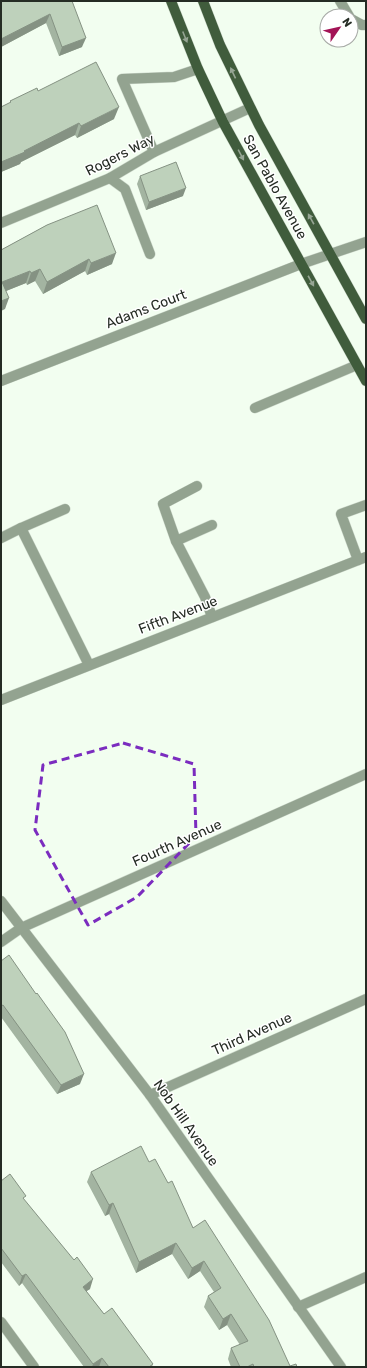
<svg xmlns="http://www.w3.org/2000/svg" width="367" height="1368" font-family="Rubik,sans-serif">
<rect width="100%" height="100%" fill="#f2fef0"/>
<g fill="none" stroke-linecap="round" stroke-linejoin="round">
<!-- service casing -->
<g stroke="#cdd8cb" stroke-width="11">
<g id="service">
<polyline points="340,1 349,16"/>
<polyline points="351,19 362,25 366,25"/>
<polyline points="154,152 122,79 174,77 198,69"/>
<polyline points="110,178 125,189 150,254"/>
<polyline points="1,381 301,264"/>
<polyline points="255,408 357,365"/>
<polyline points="65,509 21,528 89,665"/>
<polyline points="212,525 176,541 205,597 212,617"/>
<polyline points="1,538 21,528"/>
<polyline points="176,541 163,504 197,486"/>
<polyline points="358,560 341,514 366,505"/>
</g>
</g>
<!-- minor casing -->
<g stroke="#cdd8cb" stroke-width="11">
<g id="minor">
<polyline points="1,223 110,178 154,152 250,108"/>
<polyline points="301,264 366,242"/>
<polyline points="1,700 366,557"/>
<polyline points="1,901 150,1095 341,1367"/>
<polyline points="1,942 21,928 366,774"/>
<polyline points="150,1095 366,999"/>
<polyline points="298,1307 366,1277"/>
<polyline points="1,1322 34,1367"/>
</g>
</g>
<!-- primary casing -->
<g stroke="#cdd8cb" stroke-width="11">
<g id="primary">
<polyline points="171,1 198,69 223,122 366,381"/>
<polyline points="203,1 220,45 259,125 366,319"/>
</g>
</g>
<!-- service -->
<use href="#service" stroke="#93a390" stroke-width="10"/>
<!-- minor -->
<use href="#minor" stroke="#93a390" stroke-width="10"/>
<!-- primary -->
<use href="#primary" stroke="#405c3c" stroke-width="10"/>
</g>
<!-- wall -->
<g fill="#a3b4a1">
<polygon points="1,1 72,1 82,47 59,56 46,23 1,47"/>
<polygon points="38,91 114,119 77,138 75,135 21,162 20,164 1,172 1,107 10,103 10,101"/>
<polygon points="140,176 183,196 146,210 137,184"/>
<polygon points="47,225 112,264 87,275 85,271 43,294 35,281 27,285 26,283 6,291 5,309 1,250"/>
<polygon points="1,961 80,1084 57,1094 1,1017"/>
<polygon points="149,1162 168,1183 193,1228 290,1366 297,1367 231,1367 228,1359 231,1348 240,1345 227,1325 219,1330 204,1307 208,1296 214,1292 200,1271 188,1279 172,1254 136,1273 109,1214 105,1216 87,1182 91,1172"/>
<polygon points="1,1181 24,1201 90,1289 86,1291 104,1314 153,1364 152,1367 84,1367 22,1283 19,1286 1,1262"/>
</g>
<!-- shaded-wall -->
<g fill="#859283">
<polygon points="50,14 46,23 1,47 1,39"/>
<polygon points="86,38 82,47 59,56 62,47"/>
<polygon points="119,107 114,119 77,138 81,126"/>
<polygon points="79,123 75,135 21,162 20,164 1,172 1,162"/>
<polygon points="186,188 183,196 146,210 149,202"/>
<polygon points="116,253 112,264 87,275 91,263"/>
<polygon points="89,259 85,271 43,294 47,282"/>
<polygon points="40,269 35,281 27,285 31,273"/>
<polygon points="30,271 26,283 1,293 2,282"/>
<polygon points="9,298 5,309 1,311 1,301"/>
<polygon points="84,1074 80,1084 57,1094 61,1085"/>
<polygon points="113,1203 109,1214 105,1216 109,1205"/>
<polygon points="176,1243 172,1254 136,1273 139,1262"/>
<polygon points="204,1261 200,1271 188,1279 192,1268"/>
<polygon points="26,1274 22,1283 19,1286 22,1276"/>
<polygon points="93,1279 90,1289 79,1296 83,1287"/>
<polygon points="231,1314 227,1325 219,1330 223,1319"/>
<polygon points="102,1358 99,1367 92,1367 93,1364"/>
</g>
<!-- building -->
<g fill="#bed1bb" stroke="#859283">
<polygon points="1,1 72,1 86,38 62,47 50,14 1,39"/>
<polygon points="96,62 119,107 81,126 79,123 24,151 25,152 1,162 1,107 11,102 10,101 37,88 38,91"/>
<polygon points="176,162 186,188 149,202 140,176"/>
<polygon points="97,205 116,253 91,263 89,259 47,282 40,269 31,273 30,271 2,282 9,298 1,301 1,250 47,225"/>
<polygon points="9,955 36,994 37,993 65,1032 84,1074 61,1085 3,1005 1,1006 1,961"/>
<polygon points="141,1146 149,1162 155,1159 168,1183 172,1181 193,1228 205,1220 269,1320 290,1366 296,1364 297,1367 254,1367 253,1364 247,1367 240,1367 231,1348 248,1341 231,1314 223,1319 208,1296 221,1288 204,1261 192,1268 176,1243 139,1262 113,1203 109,1205 91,1172"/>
<polygon points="10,1174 26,1196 23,1198 74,1260 77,1257 93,1279 83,1287 104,1314 112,1308 153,1364 149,1367 109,1367 102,1358 93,1364 26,1274 22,1276 1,1248 1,1181"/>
</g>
<!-- one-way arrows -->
<defs><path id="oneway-solid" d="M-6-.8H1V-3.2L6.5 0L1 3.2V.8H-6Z"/></defs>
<g fill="#96a594">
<use href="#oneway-solid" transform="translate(185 37) rotate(68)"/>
<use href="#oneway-solid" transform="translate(233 73) rotate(-115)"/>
<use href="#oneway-solid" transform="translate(241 155) rotate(62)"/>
<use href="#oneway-solid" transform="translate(311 219) rotate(-119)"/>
<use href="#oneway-solid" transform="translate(311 281) rotate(61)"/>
</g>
<!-- marked area -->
<path fill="none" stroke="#7b2cbf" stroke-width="3" stroke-dasharray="8 5" stroke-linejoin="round" d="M 123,743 L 194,764 L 196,836 L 137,897 L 88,925 L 35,830 L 43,765 Z"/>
<g text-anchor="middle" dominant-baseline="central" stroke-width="3" stroke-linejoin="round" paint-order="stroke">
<!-- street labels -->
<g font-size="14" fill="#252c24" stroke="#fff">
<text transform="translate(120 155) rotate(-27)">Rogers Way</text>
<text transform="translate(275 187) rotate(61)">San Pablo Avenue</text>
<text transform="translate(146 309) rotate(-21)">Adams Court</text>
<text transform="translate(178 615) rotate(-21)">Fifth Avenue</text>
<text transform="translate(177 843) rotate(-24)">Fourth Avenue</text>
<text transform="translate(252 1034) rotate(-24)">Third Avenue</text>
<text transform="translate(186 1123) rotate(55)">Nob Hill Avenue</text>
</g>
</g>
<!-- border -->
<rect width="367" height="1368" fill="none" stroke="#252c24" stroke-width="4"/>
<!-- north arrow -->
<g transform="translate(339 28) rotate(56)"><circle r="19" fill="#ffffff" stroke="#a8aba7"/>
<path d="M0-3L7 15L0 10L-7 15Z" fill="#a31356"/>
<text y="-6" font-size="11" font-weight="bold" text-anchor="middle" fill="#252c24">N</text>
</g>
</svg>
